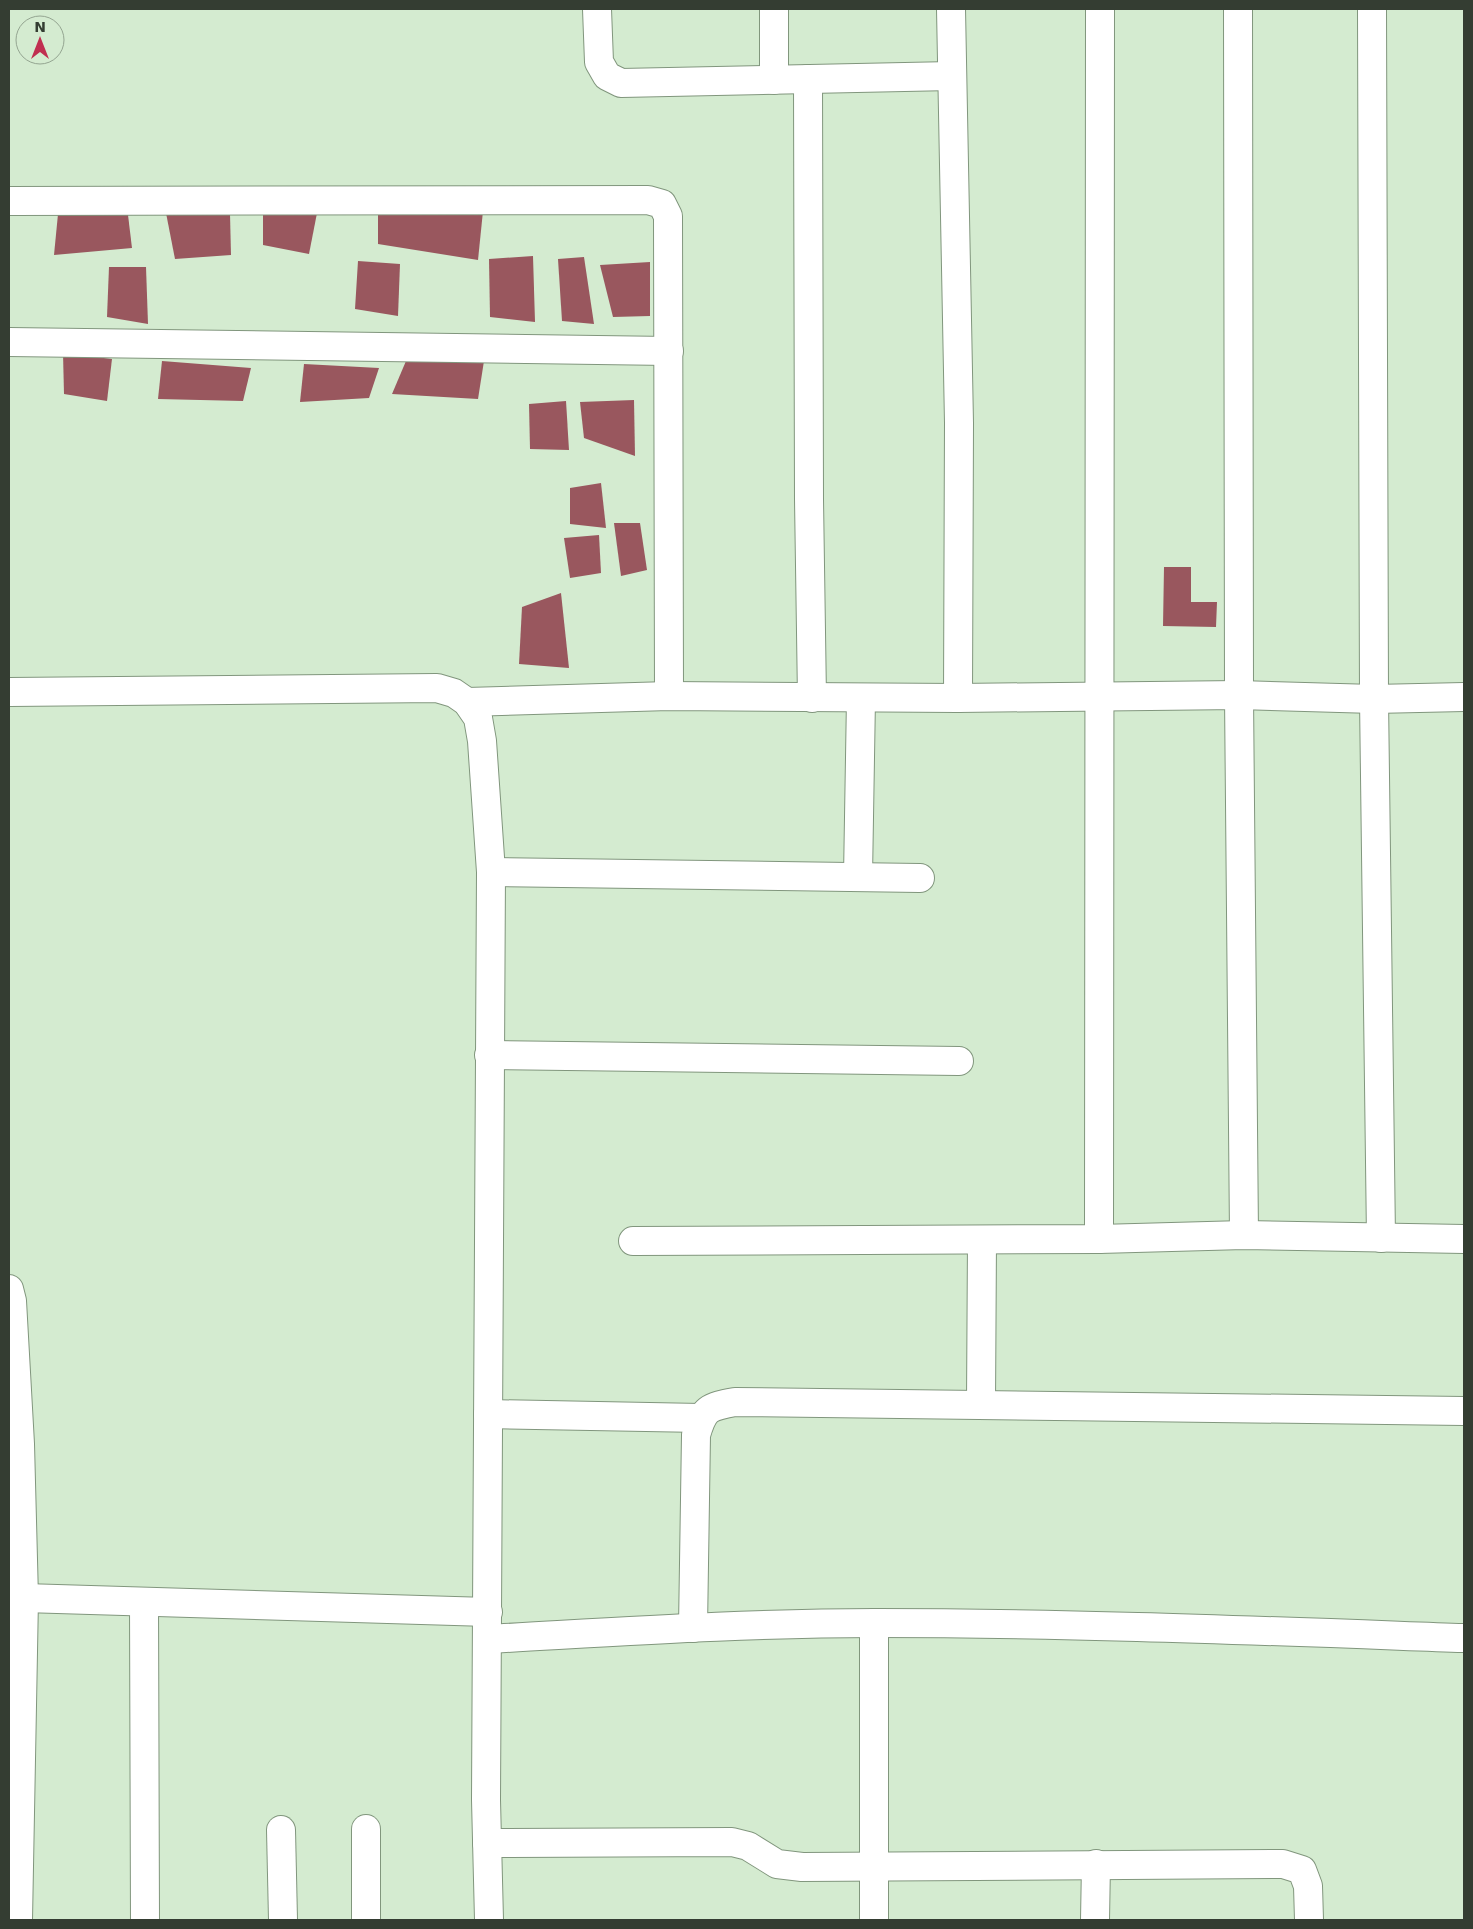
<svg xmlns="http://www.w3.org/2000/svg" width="1473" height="1929" font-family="'DejaVu Sans',sans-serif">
<rect width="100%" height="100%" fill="#d4ebd0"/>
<!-- building -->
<g fill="#99575e">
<polygon points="378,210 483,211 478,260 378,244"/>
<polygon points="166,213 230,214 231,255 175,259"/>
<polygon points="317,213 309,254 263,245 263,215"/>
<polygon points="58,214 128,215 132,248 54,255"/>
<polygon points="533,256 535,322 490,317 489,259"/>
<polygon points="584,257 594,324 562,321 558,259"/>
<polygon points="358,261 400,264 398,316 355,309"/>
<polygon points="650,262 650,316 613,317 600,265"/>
<polygon points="109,267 146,267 148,324 107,317"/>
<polygon points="63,353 112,359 107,401 64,394"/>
<polygon points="162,361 251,368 243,401 158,399"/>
<polygon points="406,361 484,361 478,399 392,394"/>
<polygon points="304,364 379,368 369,398 300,402"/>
<polygon points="634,400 635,456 584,438 580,402"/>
<polygon points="566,401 569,450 530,449 529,404"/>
<polygon points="601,483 606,528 570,524 570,488"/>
<polygon points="614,523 640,523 647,570 621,576"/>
<polygon points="599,535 601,573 570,578 564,538"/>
<polygon points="1164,567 1191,567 1191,602 1217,602 1216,627 1163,626"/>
<polygon points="561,593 569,668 519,664 522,607"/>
</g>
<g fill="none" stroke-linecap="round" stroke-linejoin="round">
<!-- street casing -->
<g stroke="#81967d" stroke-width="30">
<g id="street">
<polyline points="597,9 599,62 607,76 621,83 952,76"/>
<polyline points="951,9 959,423 958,698"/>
<polyline points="1238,9 1239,695 1244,1235"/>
<polyline points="1372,9 1374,699 1381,1238"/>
<polyline points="808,79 809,499 812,698"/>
<polyline points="774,80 774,9"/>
<polyline points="9,201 648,200 662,204 668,216 669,696"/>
<polyline points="9,342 669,351"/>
<polyline points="9,692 437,688 454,693 467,702 478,718 482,741 491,872 486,1800 489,1920"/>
<polyline points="467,702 669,696 958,698 1239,695 1374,699 1464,697"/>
<polyline points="491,872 920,878"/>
<polyline points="858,877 861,698"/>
<polyline points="489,1055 959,1061"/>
<polyline points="1099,1239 1100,9"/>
<polyline points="633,1241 1099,1239 1244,1235 1464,1239"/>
<polyline points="9,1289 12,1301 20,1444 24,1598 18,1920"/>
<polyline points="981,1404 982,1240"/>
<polyline points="488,1414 701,1418"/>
<polyline points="24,1598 488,1612"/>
<polyline points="144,1602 145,1920"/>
<polyline points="874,1623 874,1920"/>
<path d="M 693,1628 L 696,1435 C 704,1408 708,1407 735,1402 L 1464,1411"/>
<path d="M 488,1639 C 617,1632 746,1623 876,1623 C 1072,1623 1268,1631 1464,1638"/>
<polyline points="366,1829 366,1920"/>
<polyline points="281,1830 283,1920"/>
<polyline points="487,1843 732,1842 748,1846 777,1864 802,1867 1283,1864 1302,1870 1308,1886 1309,1920"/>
<polyline points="1095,1920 1096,1864"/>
</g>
</g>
<!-- street -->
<use href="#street" stroke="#fff" stroke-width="28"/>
</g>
<!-- border -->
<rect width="1473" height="1929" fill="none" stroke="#343d32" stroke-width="20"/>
<!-- north arrow -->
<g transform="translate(40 40)"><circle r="24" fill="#d4ebd0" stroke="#94a591"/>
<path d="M0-4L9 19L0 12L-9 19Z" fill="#c02f50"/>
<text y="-8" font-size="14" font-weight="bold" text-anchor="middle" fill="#343d32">N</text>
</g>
</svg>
